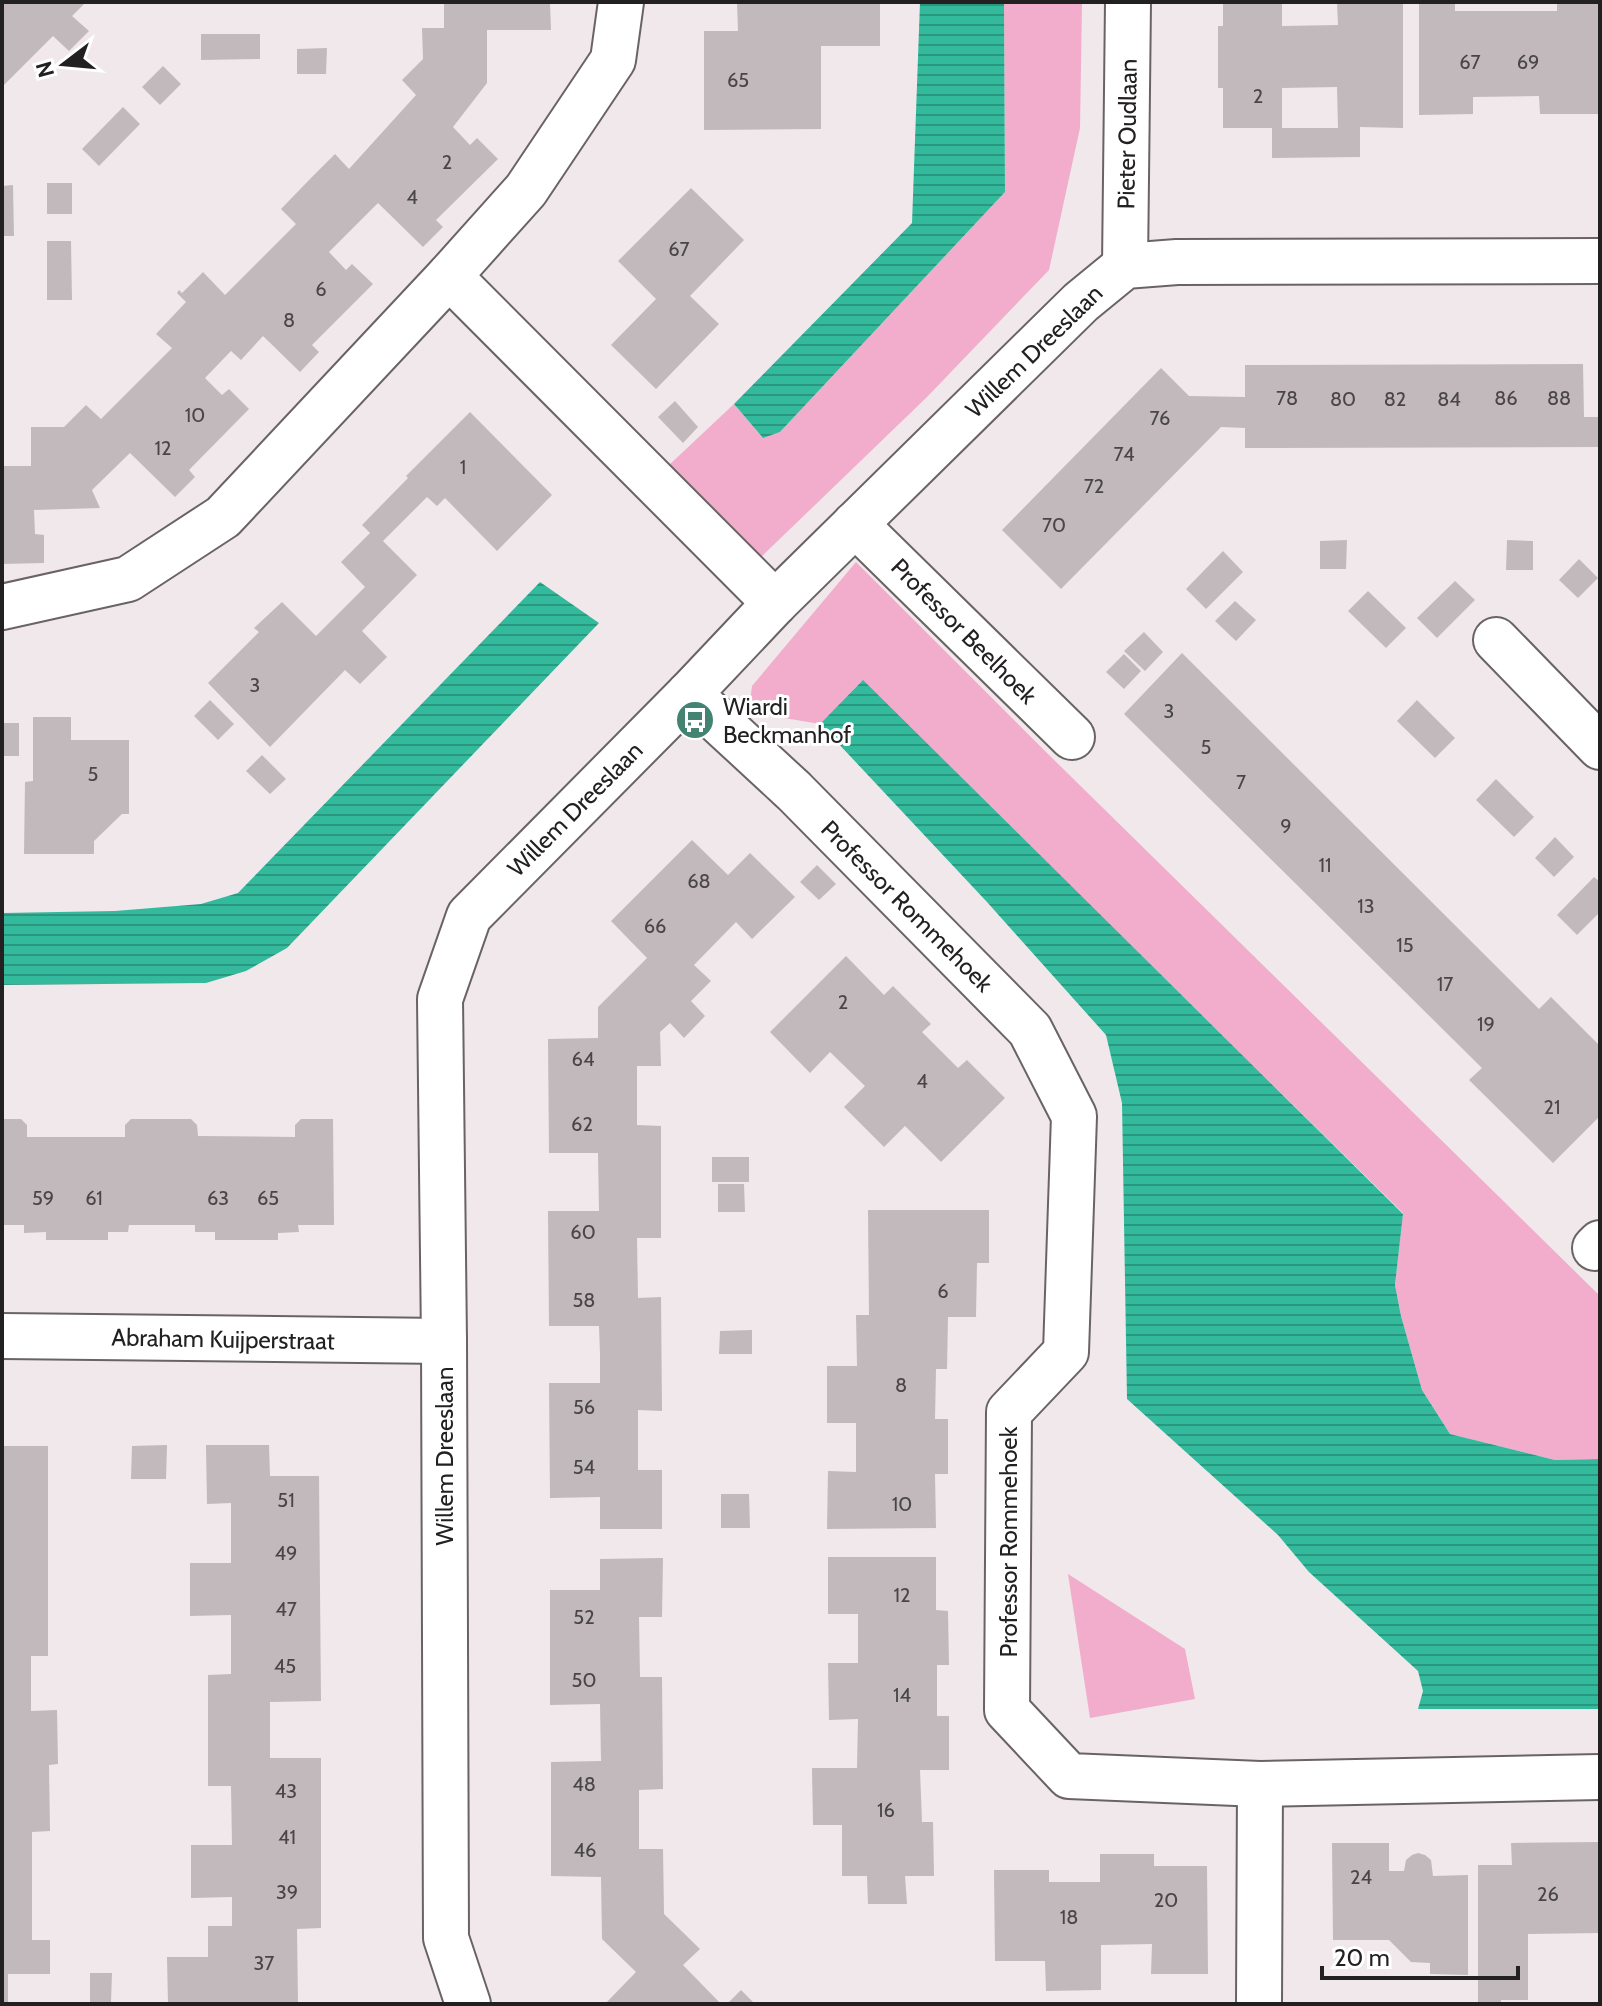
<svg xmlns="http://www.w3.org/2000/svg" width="1602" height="2006" font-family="Cabin,sans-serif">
<defs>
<pattern id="water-rules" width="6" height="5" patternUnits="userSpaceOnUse" patternTransform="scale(2)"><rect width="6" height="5" fill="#33ba9c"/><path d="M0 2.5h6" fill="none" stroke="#2b977f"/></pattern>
</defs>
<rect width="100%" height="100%" fill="#f0e8eb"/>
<!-- green -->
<g fill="#f1adcb">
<polygon points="1004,2 1082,2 1080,128 1049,270 927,397 759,559 668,466 734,404 762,437 780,432 1005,192"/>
<polygon points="856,562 1047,753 1600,1296 1600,1459 1555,1460 1450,1434 1422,1390 1401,1316 1395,1285 1403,1213 862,681 820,724 760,714 750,702 752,686"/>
<polygon points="1068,1574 1185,1649 1195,1699 1090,1718"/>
</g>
<!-- water -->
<g fill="url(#water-rules)">
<polygon points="920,2 1004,2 1005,192 780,432 763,438 734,404 912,223"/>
<polygon points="540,582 599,623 287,948 246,971 206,983 2,985 2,913 115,911 201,904 238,893"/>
<polygon points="863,680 1403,1214 1395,1285 1401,1316 1422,1390 1450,1434 1555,1460 1600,1459 1600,1709 1418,1709 1423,1691 1418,1671 1309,1572 1278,1535 1127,1399 1122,1103 1106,1035 987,902 820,724"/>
</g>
<!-- building -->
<g fill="#c1b9bc" fill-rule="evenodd">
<polygon points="2,2 86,2 72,16 89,31 69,51 53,36 2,87"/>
<polygon points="444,2 550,3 551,30 487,30 487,83 453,127 470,145 477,138 498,159 436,220 443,227 423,247 378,203 329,252 346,270 352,264 373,284 312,345 319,352 300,372 263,336 241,360 231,351 205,378 222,395 229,389 249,409 189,470 195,477 175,497 130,453 92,490 100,508 34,510 35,534 44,535 44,563 2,564 2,466 31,466 31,427 64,427 86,405 101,419 172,348 156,334 186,302 177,293 179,290 182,293 203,272 225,295 296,224 281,209 311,178 335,154 349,169 416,95 402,80 423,59 422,28 444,28"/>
<polygon points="737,2 880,2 880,46 821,46 821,129 704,130 704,31 738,31"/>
<path d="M 1223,2 L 1282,2 L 1282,26 L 1338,25 L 1337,2 L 1403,2 L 1403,128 L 1360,127 L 1360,157 L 1272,158 L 1272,128 L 1223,128 L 1223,88 L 1218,88 L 1218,26 L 1223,26 ZM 1337,87 L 1338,128 L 1282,128 L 1282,88 Z"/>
<polygon points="1419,2 1455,2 1455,11 1557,11 1557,2 1600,2 1600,114 1540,114 1539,96 1473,97 1473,114 1419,115"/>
<polygon points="201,34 260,34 260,59 201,60"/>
<polygon points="327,48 326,74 297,74 297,49"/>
<polygon points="163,66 181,84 160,105 142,87"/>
<polygon points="123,107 140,124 99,166 82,149"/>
<rect x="47" y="183" width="25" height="31"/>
<polygon points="13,185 14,236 2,236 2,186"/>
<polygon points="691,188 744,240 690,296 719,324 656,389 611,345 656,299 618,261"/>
<polygon points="47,241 71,241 72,300 47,300"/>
<polygon points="1583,364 1584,417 1600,417 1600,447 1245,448 1245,428 1221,427 1061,589 1002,530 1161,368 1189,396 1245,397 1245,365"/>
<polygon points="675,401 698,427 683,443 658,417"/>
<polygon points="470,412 552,495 497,551 445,498 437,506 427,497 383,541 417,575 362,631 387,657 360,684 345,670 270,747 208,683 259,632 254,628 282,602 316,636 365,587 341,562 370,533 362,525 408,478 406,476"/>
<polygon points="1347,540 1346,569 1320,569 1320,541"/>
<polygon points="1507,540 1533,541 1533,570 1506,570"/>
<polygon points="1223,551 1243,572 1206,609 1186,589"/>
<polygon points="1579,559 1598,578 1578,598 1559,580"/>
<polygon points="1455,581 1475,600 1437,638 1417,618"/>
<polygon points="1368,591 1406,628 1386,648 1348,611"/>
<polygon points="1235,601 1256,620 1236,641 1215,621"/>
<polygon points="1144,632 1163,652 1145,671 1124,651"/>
<polygon points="1182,653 1539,1009 1551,997 1600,1046 1600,1116 1553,1163 1469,1080 1482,1068 1124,714"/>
<polygon points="1124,654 1141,671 1124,689 1106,672"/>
<polygon points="210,700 234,724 218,740 194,716"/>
<polygon points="1417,700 1455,738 1435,758 1397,721"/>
<polygon points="33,717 71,717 71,740 129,740 129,814 122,814 94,841 94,854 24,854 25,782 33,781"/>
<rect x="2" y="723" width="17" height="33"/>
<polygon points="262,755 286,779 270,794 246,771"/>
<polygon points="1496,779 1534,817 1514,837 1476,800"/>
<polygon points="1555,837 1574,857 1554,877 1535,858"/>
<polygon points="692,840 728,875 750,853 795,897 752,939 736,922 694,965 711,981 691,1001 705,1016 684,1038 670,1023 660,1032 661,1066 637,1066 637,1125 661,1126 661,1238 637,1238 638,1298 661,1297 662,1411 638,1410 638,1470 662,1470 662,1529 600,1529 600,1497 550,1498 549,1383 600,1383 600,1354 599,1326 549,1326 548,1211 599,1211 598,1153 549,1153 548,1039 598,1038 598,1007 647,958 611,921"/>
<polygon points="817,865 836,884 819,900 800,882"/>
<polygon points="1594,877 1600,882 1600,912 1577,935 1557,915"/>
<polygon points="846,956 884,995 893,986 931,1024 922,1032 958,1068 967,1060 1005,1098 941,1162 905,1126 884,1147 844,1107 865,1086 830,1052 810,1073 770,1032"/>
<polygon points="2,1119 21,1119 27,1125 27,1137 125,1137 125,1125 131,1119 191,1119 197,1125 198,1136 295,1137 295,1125 301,1119 333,1119 334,1225 298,1225 299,1232 278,1233 278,1240 215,1240 215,1232 195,1232 195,1225 129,1225 128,1232 108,1232 108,1240 46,1240 46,1232 24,1233 24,1225 2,1225"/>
<rect x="712" y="1157" width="37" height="25"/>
<polygon points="718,1184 744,1184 745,1212 718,1212"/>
<polygon points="868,1210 989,1210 989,1263 977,1263 976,1317 948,1317 947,1369 936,1369 935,1419 948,1419 948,1474 935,1474 936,1528 827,1529 828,1471 856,1472 856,1423 827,1423 827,1366 857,1366 856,1315 869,1315"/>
<polygon points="752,1330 752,1354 719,1354 720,1331"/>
<polygon points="167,1445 166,1479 131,1479 132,1446"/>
<polygon points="206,1445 269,1445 270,1476 319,1476 321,1701 270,1702 270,1758 321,1758 321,1928 297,1929 298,2004 168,2004 167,1957 208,1957 208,1926 232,1926 232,1897 191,1898 191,1845 232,1845 231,1786 208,1786 208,1675 231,1674 231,1615 190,1616 190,1563 231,1563 231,1503 207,1504"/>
<polygon points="2,1446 48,1446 48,1656 31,1656 31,1711 57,1710 58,1764 49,1765 50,1831 32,1832 32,1940 50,1940 50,1974 8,1974 8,2004 2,2004"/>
<polygon points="721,1494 749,1494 750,1528 721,1528"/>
<polygon points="828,1557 936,1557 936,1610 948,1611 949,1665 937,1665 937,1716 949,1716 949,1770 920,1770 922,1822 933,1822 934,1876 905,1876 907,1904 868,1904 867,1876 842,1876 842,1825 813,1825 812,1768 857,1768 858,1719 829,1720 828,1663 858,1663 858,1614 828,1614"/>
<polygon points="663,1558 662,1617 639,1617 640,1677 662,1677 663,1789 639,1790 639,1849 663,1849 664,1914 700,1949 683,1965 721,2004 605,2004 636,1972 602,1939 601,1877 551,1876 551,1762 601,1761 600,1704 550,1705 550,1590 600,1590 600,1559"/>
<polygon points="1600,1842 1600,1933 1528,1934 1528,2000 1501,2000 1501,2004 1478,2004 1478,1865 1512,1865 1511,1843"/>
<polygon points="1332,1843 1389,1843 1389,1871 1404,1871 1406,1860 1412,1855 1418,1853 1425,1855 1431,1860 1433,1876 1468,1875 1468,1975 1430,1974 1430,1963 1411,1962 1389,1940 1333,1940"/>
<polygon points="1100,1854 1154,1854 1154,1866 1207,1866 1208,1974 1151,1974 1152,1944 1101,1945 1101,1990 1046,1991 1045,1961 995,1961 994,1870 1049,1870 1049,1882 1100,1882"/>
<polygon points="90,1973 112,1973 111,2002 90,2002"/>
<polygon points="741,1990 755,2004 727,2004"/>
</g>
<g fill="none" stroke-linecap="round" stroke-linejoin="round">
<!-- minor casing -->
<g stroke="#6a6366" stroke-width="48">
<g id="minor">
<polyline points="1125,266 1128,2"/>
<polyline points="449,276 775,603"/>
<polyline points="855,524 1072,737"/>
<polyline points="2,607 128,579 223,517 449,276 526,190 613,60 621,2"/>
<polyline points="1496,640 1600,747"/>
<polyline points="689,694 794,791 1030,1030 1074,1116 1066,1352 1009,1412 1007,1710 1069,1776 1260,1784 1600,1777"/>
<polyline points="1595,1248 1600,1243"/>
<polyline points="2,1336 444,1341"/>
<polyline points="468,2004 446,1938 444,1341 440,999 469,916 689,694 775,603 1081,302 1125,266 1177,262 1600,261"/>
<polyline points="1259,2004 1260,1784"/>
</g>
</g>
<!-- minor -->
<use href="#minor" stroke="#fff" stroke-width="44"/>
</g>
<!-- icons -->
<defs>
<g id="bus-disc" transform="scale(2)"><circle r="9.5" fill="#438372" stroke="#fff"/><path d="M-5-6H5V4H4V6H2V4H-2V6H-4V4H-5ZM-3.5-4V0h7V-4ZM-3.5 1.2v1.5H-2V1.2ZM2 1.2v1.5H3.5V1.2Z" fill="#fff"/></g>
</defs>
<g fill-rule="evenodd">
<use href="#bus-disc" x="695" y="720"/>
</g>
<g text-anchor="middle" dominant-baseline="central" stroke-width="6" stroke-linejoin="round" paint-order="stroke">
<!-- number labels -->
<g font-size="20" fill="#4a4648">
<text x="1470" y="62">67</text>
<text x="1528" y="62">69</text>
<text x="738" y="80">65</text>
<text x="1258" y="96">2</text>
<text x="447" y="162">2</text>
<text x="412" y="197">4</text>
<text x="679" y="249">67</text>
<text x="321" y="289">6</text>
<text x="289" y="320">8</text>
<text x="1287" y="398">78</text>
<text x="1506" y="398">86</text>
<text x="1559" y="398">88</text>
<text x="1343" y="399">80</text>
<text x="1395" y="399">82</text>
<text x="1449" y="399">84</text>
<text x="195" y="415">10</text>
<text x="1160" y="418">76</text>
<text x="163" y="448">12</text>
<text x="1124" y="454">74</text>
<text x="463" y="467">1</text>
<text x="1094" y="486">72</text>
<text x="1054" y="525">70</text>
<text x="255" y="685">3</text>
<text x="1169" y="711">3</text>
<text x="1206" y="747">5</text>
<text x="93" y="774">5</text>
<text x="1241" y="782">7</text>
<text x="1286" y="826">9</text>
<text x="1325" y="865">11</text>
<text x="699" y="881">68</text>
<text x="1366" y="906">13</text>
<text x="655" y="926">66</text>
<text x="1405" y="945">15</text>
<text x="1445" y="984">17</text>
<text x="843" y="1002">2</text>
<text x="1486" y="1024">19</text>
<text x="583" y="1059">64</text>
<text x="922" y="1081">4</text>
<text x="1552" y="1107">21</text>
<text x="582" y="1124">62</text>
<text x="43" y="1198">59</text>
<text x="94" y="1198">61</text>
<text x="218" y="1198">63</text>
<text x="268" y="1198">65</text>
<text x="583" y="1232">60</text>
<text x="943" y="1291">6</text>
<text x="584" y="1300">58</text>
<text x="901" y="1385">8</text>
<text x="584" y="1407">56</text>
<text x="584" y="1467">54</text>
<text x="286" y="1500">51</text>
<text x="902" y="1504">10</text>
<text x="286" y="1553">49</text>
<text x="902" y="1595">12</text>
<text x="286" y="1609">47</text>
<text x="584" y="1617">52</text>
<text x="285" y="1666">45</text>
<text x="584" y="1680">50</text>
<text x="902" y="1695">14</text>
<text x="584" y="1784">48</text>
<text x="286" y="1791">43</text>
<text x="886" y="1810">16</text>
<text x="287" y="1837">41</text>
<text x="585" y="1850">46</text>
<text x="1361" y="1877">24</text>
<text x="287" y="1892">39</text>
<text x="1548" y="1894">26</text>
<text x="1166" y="1900">20</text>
<text x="1069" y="1917">18</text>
<text x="264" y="1963">37</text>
</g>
<!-- street labels -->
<g font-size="24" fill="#232021" stroke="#fff">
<text transform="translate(1127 134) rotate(-89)">Pieter Oudlaan</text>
<text transform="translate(1034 351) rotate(-44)">Willem Dreeslaan</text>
<text transform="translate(964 631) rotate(45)">Professor Beelhoek</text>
<text transform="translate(575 809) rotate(-45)">Willem Dreeslaan</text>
<text transform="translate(907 906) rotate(45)">Professor Rommehoek</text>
<text transform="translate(223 1339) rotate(1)">Abraham Kuijperstraat</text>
<text transform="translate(444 1456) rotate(-90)">Willem Dreeslaan</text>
<text transform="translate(1008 1542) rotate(-90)">Professor Rommehoek</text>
</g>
<!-- poi labels -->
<g font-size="24" fill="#232021" stroke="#fff" text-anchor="start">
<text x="723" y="706">Wiardi<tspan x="723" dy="28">Beckmanhof</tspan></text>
</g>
</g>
<!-- border -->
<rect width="1602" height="2006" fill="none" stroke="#232021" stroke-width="8"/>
<!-- north arrow -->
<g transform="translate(64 64) rotate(254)" stroke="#ffffff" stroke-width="6" paint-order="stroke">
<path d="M0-6L14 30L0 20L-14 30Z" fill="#232021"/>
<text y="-12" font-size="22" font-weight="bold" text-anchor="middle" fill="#232021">N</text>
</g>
<!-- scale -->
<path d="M1322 1966v12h196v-12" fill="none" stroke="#232021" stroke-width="4"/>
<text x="1334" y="1966" font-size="24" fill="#232021" stroke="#ffffff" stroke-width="6" paint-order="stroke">20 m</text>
</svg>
